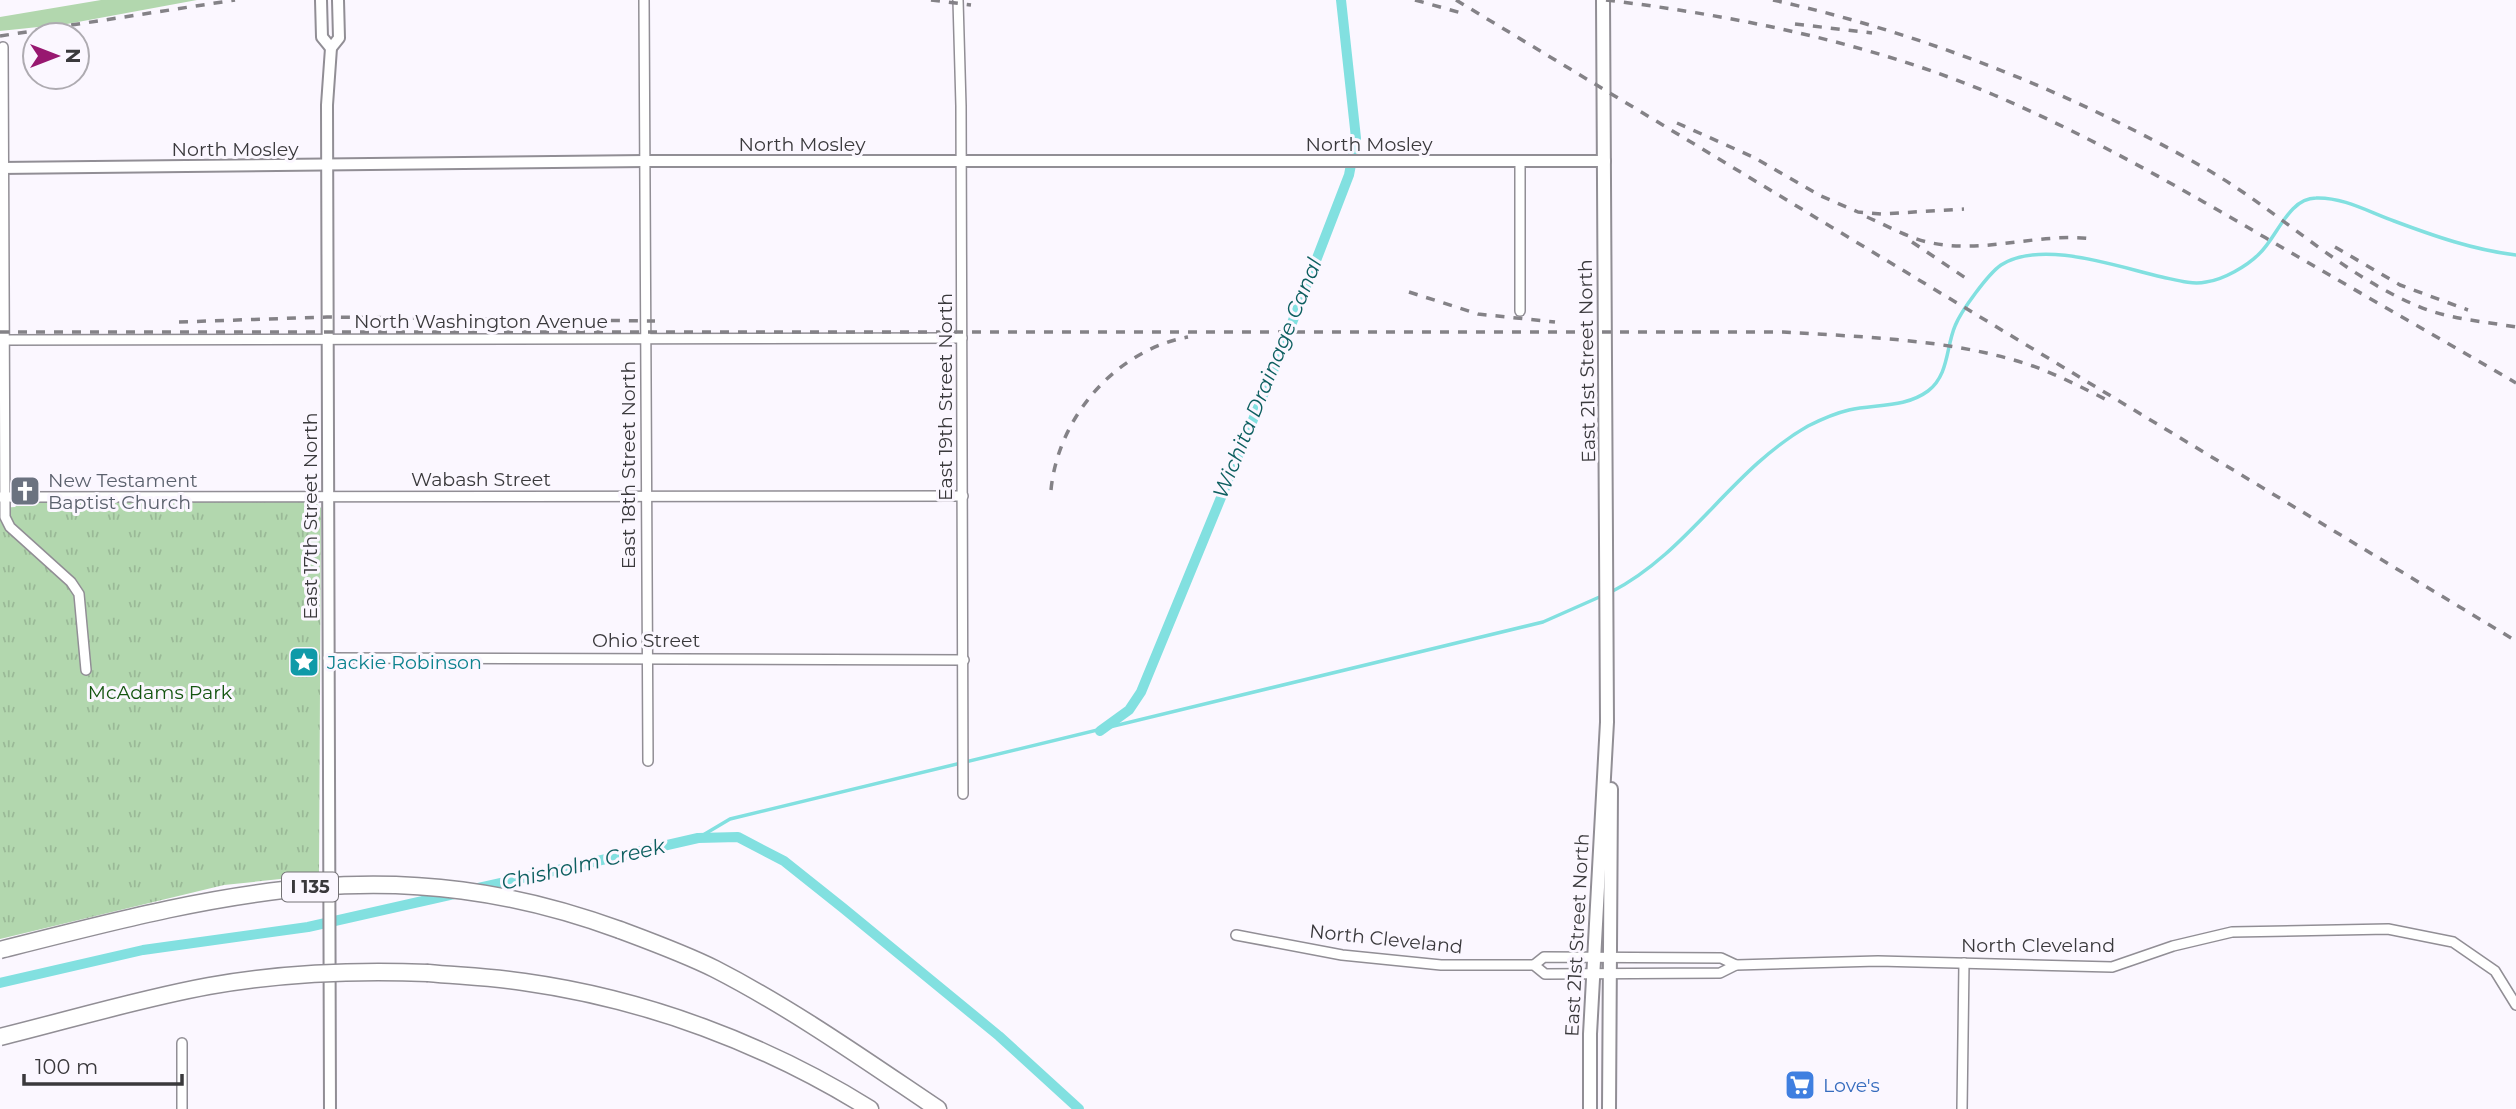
<svg xmlns="http://www.w3.org/2000/svg" width="2516" height="1109" font-family="Montserrat,sans-serif">
<defs>
<pattern id="park-tufts" width="24" height="20" patternUnits="userSpaceOnUse" patternTransform="scale(1.75)"><rect width="24" height="20" fill="#b2d7ae"/><path d="M3 7l-1-3M5 7V3M7 7l1-3M15 17l-1-3M17 17v-4M19 17l1-3" fill="none" stroke="#9ab997"/></pattern>
</defs>
<rect width="100%" height="100%" fill="#fbf7ff"/>
<!-- grass -->
<polygon fill="#b2d7ae" points="101,0 197,0 67,24 0,31 0,17"/>
<!-- park -->
<polygon fill="url(#park-tufts)" points="20,502 315,502 321,508 319,875 224,885 0,939 0,508 15,507"/>
<g fill="none" stroke-linecap="round" stroke-linejoin="round">
<!-- stream -->
<g stroke="#82e0e0" stroke-width="3.5">
<path d="M 1611,592 C 1688,553 1732,469 1808,426 C 1820,420 1836,413 1849,410 C 1876,404 1905,408 1928,391 C 1949,375 1946,347 1955,326 C 1961,311 1988,274 2001,265 C 2042,239 2118,267 2162,277 C 2176,280 2192,285 2206,282 C 2223,280 2247,266 2259,254 C 2277,238 2288,198 2316,198 C 2343,197 2369,212 2394,221 C 2434,236 2474,250 2516,255"/>
<polyline points="698,838 730,819 1543,622 1604,595"/>
</g>
<!-- canal -->
<g stroke="#82e0e0" stroke-width="10">
<polyline points="1100,731 1129,710 1141,692 1280,354 1349,175 1356,138 1341,0"/>
<polyline points="474,889 698,838 738,837 784,861 843,908 999,1036 1079,1109"/>
<polyline points="0,983 143,950 308,927 454,894"/>
</g>
<!-- minor casing -->
<g stroke="#918e95" stroke-width="12">
<g id="minor">
<polyline points="644,0 648,761"/>
<polyline points="958,0 961,106 963,794"/>
<polyline points="3,47 5,517 10,527 71,582 79,594 86,670"/>
<polyline points="1520,161 1520,311"/>
<polyline points="0,340 962,338"/>
<polyline points="0,497 963,496"/>
<polyline points="328,658 964,660"/>
<polyline points="1236,935 1342,955 1441,965 1534,965 1545,974 1720,973 1736,965 1878,961 2112,967 2173,946 2232,932 2388,929 2453,942 2495,971 2516,1005"/>
<polyline points="1534,965 1544,957 1721,958 1736,965"/>
<polyline points="182,1043 182,1109"/>
<polyline points="1962,1109 1964,963"/>
</g>
</g>
<!-- tertiary casing -->
<g stroke="#918e95" stroke-width="14">
<g id="tertiary">
<polyline points="321,0 322,37 331,48"/>
<polyline points="0,168 645,161 1605,161"/>
<polyline points="330,1109 327,105 331,48 339,38 338,0"/>
</g>
</g>
<!-- secondary casing -->
<g stroke="#918e95" stroke-width="16">
<g id="secondary">
<polyline points="1590,1109 1590,1034 1607,722 1603,0"/>
<polyline points="1609,1109 1611,789"/>
</g>
</g>
<!-- motorway casing -->
<g stroke="#918e95" stroke-width="19">
<g id="motorway">
<path d="M 620,930 C 652,942 685,954 715,969 C 793,1009 865,1060 938,1109"/>
<path d="M 428,973 C 460,976 493,977 524,982 C 646,999 766,1044 870,1109"/>
</g>
</g>
<!-- minor -->
<use href="#minor" stroke="#fff" stroke-width="9"/>
<!-- tertiary -->
<use href="#tertiary" stroke="#fff" stroke-width="10"/>
<!-- secondary -->
<use href="#secondary" stroke="#fff" stroke-width="12"/>
<!-- motorway -->
<use href="#motorway" stroke="#fff" stroke-width="16"/>
<!-- rail -->
<g stroke="#848287" stroke-width="3.5" stroke-dasharray="9 9" stroke-linecap="butt">
<polyline points="931,0 971,5"/>
<polyline points="1415,0 1465,14"/>
<polyline points="1456,0 2516,641"/>
<path d="M 1606,0 C 1738,16 1871,43 1994,95 C 2095,138 2189,193 2283,248 C 2360,293 2439,338 2516,383"/>
<path d="M 1773,0 C 1922,33 2068,91 2201,166 C 2275,207 2335,270 2413,304 C 2445,319 2481,321 2516,327"/>
<polyline points="1795,24 1872,33"/>
<polyline points="0,36 235,0"/>
<polyline points="1677,123 1753,157 1821,196 1858,212 1881,214 1964,209"/>
<path d="M 1867,217 C 1888,226 1910,239 1932,243 C 1986,254 2039,232 2093,239"/>
<polyline points="1912,242 1970,281"/>
<polyline points="2335,247 2400,285 2468,310"/>
<polyline points="1409,292 1478,314 1555,322"/>
<polyline points="179,322 327,317 655,321"/>
<path d="M 0,332 L 1783,332 C 1863,337 1950,339 2027,364 C 2054,373 2079,386 2105,399"/>
<path d="M 1051,490 C 1058,417 1116,350 1188,337"/>
</g>
<!-- motorway-bridge casing -->
<g stroke="#918e95" stroke-width="19" stroke-linecap="butt">
<g id="motorway-bridge">
<path d="M 0,950 C 224,893 394,847 620,930"/>
<path d="M 0,1037 C 69,1020 138,999 209,986 C 282,973 354,970 428,973"/>
</g>
</g>
<!-- motorway-bridge -->
<use href="#motorway-bridge" stroke="#fff" stroke-width="16"/>
</g>
<!-- icons -->
<defs>
<g id="church-square" transform="scale(1.575)"><rect x="-9" y="-9" width="18" height="18" rx="4" fill="#6b7280" stroke="#fbf7ff"/><path d="M-1.2-6h2.4v3.5h3.3v2.4h-3.3V6h-2.4V-.1h-3.3v-2.4h3.3Z" fill="#fff"/></g>
<g id="sight-square" transform="scale(1.575)"><rect x="-9" y="-9" width="18" height="18" rx="4" fill="#0f9aa8" stroke="#fbf7ff"/><path d="M0-6L1.8-2.2L6-1.7L2.9 1.2L3.7 5.4L0 3.3L-3.7 5.4L-2.9 1.2L-6-1.7L-1.8-2.2Z" fill="#fff"/></g>
<g id="supermarket-square" transform="scale(1.575)"><rect x="-9" y="-9" width="18" height="18" rx="4" fill="#3f7fe0" stroke="#fbf7ff"/><path d="M-6-5.5h2.5l.6 2H6L4.5 2H-2.5L-4.4-4H-6ZM-1.5 3.2a1.3 1.3 0 1 0 .1 0ZM3 3.2a1.3 1.3 0 1 0 .1 0Z" fill="#fff"/></g>
</defs>
<g fill-rule="evenodd">
<use href="#church-square" x="25" y="491"/>
<use href="#sight-square" x="304" y="662"/>
<use href="#supermarket-square" x="1800" y="1085"/>
</g>
<g text-anchor="middle" dominant-baseline="central" stroke-width="6" stroke-linejoin="round" paint-order="stroke">
<!-- shield labels -->
<rect fill="#fbf7ff" stroke="#747276" stroke-width="2" x="282" y="872.5" width="56" height="29" rx="5"/>
<g font-size="18" font-weight="bold" fill="#3a393c">
<text x="310" y="887">I 135</text>
</g>
<!-- street labels -->
<g font-size="19" fill="#3a393c" stroke="#fbf7ff">
<text x="802" y="144">North Mosley</text>
<text x="1369" y="144">North Mosley</text>
<text x="235" y="149">North Mosley</text>
<text x="481" y="321">North Washington Avenue</text>
<text transform="translate(1587 361) rotate(-91)">East 21st Street North</text>
<text transform="translate(945 397) rotate(-90)">East 19th Street North</text>
<text transform="translate(628 465) rotate(-90)">East 18th Street North</text>
<text x="481" y="479">Wabash Street</text>
<text transform="translate(310 516) rotate(-90)">East 17th Street North</text>
<text x="646" y="640">Ohio Street</text>
<text transform="translate(1577 935) rotate(-87)">East 21st Street North</text>
<text transform="translate(1386 939) rotate(6)">North Cleveland</text>
<text x="2038" y="945">North Cleveland</text>
</g>
<!-- worship labels -->
<g font-size="19" fill="#5b616d" stroke="#fbf7ff" text-anchor="start">
<text x="48" y="480">New Testament<tspan x="48" dy="22">Baptist Church</tspan></text>
</g>
<!-- culture labels -->
<g font-size="19" fill="#0d838f" stroke="#fbf7ff" text-anchor="start">
<text x="327" y="662">Jackie Robinson</text>
</g>
<!-- park labels -->
<g font-size="19" fill="#145510" stroke="#fbf7ff">
<text x="160" y="692">McAdams Park</text>
</g>
<!-- shop labels -->
<g font-size="19" fill="#366cbe" stroke="#fbf7ff" text-anchor="start">
<text x="1823" y="1085">Love's</text>
</g>
<!-- water labels -->
<g font-size="21" font-style="italic" fill="#0d5f60" stroke="#fbf7ff">
<text transform="translate(1267 378) rotate(-68)">Wichita Drainage Canal</text>
<text transform="translate(583 864) rotate(-13)">Chisholm Creek</text>
</g>
</g>
<!-- north arrow -->
<g transform="translate(56 56) rotate(90)"><circle r="33" fill="#fbf7ff" stroke="#aeabb1" stroke-width="2"/>
<path d="M0-5L12 26L0 18L-12 26Z" fill="#981870"/>
<text y="-10" font-size="19" font-weight="bold" text-anchor="middle" fill="#3a393c">N</text>
</g>
<!-- scale -->
<path d="M24 1074v10h158v-10" fill="none" stroke="#3a393c" stroke-width="3.5"/>
<text x="35" y="1074" font-size="21" fill="#3a393c" stroke="#fbf7ff" stroke-width="5" paint-order="stroke">100 m</text>
</svg>
